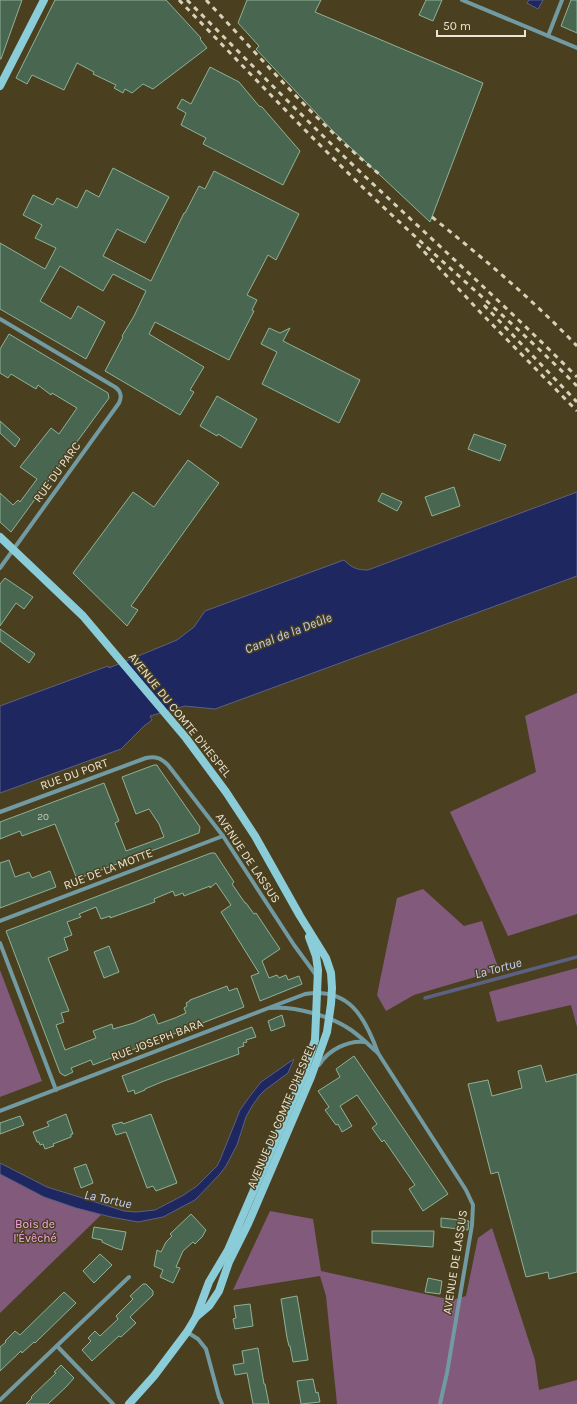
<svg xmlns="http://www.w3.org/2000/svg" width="577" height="1404" font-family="Karla,sans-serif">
<rect width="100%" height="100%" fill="#4a401f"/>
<!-- green -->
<g fill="#825a7c">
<polygon points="577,693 577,914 508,936 450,812 536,772 525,716"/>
<polygon points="423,889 464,926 482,921 499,970 414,995 386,1011 377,995 397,898"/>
<polygon points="577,968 577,1027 571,1005 497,1022 489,992"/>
<polygon points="0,970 42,1081 0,1097"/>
<polygon points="0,1174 44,1197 101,1215 0,1313"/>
<polygon points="270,1211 313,1219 321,1271 452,1300 466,1296 478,1238 492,1228 535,1360 539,1390 577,1380 577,1404 337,1404 326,1296 320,1276 233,1290"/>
</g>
<!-- water -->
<g fill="#1e275f" stroke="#5c6082">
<polygon points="529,0 543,0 538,9 527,3"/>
<path d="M 577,492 L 577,576 L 215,709 L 185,706 L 150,716 L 152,720 L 144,726 L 121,749 L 0,793 L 0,706 L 108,666 L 109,668 L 177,640 L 194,627 L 205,611 L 344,560 C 352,568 357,570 368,570 Z"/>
<polygon points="294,1059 288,1073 265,1090 260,1095 252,1106 246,1117 237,1145 226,1166 219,1175 195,1200 163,1217 138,1222 111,1217 76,1208 44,1197 0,1174 0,1163 47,1187 124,1211 136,1212 155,1210 182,1196 197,1186 217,1166 220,1160 240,1110 250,1096 261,1082"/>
</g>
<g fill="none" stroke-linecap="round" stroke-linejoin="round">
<!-- stream -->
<polyline stroke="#5c6082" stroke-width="3.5" points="425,998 577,957"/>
</g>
<!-- building -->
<g fill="#496750" stroke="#90b197">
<polygon points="0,0 22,0 1,59 0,59"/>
<polygon points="55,0 166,0 201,38 200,39 207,48 153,89 143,84 132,93 125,89 123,93 114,88 116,85 93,74 94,72 77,63 64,90 32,75 27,84 16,78"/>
<polygon points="247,0 321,0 315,12 483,83 430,222 334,132 256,49 259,46 238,23"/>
<polygon points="426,0 442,0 433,21 419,15"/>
<polygon points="571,0 577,0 577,33 561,26"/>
<polygon points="210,67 239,82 259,106 262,107 300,151 283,185 203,144 206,138 181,125 186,113 177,108 182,99 191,104"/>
<polygon points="113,168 169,197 145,243 117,229 103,256 151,281 184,213 185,213 199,186 205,189 214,171 299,214 276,260 268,255 247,295 257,300 252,310 254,311 229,360 155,322 149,334 204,367 190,390 194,392 180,415 105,371 123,337 122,336 134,316 146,291 113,274 103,291 60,266 40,301 71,319 78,306 105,322 86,359 0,309 0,243 45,269 56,248 35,238 42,225 23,215 33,195 53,205 57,198 77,208 86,190 99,197"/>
<polygon points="269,328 280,333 290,328 283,341 360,380 339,423 262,384 277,352 261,344"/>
<polygon points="9,334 108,393 109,398 11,532 0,522 0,493 13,505 18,500 20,502 37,479 20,467 51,428 59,434 77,408 52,393 51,395 38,385 36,389 11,374 8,378 0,373 0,349"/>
<polygon points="217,396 257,419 241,448 218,434 217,436 200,426"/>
<polygon points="0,421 20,439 15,447 0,433"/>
<polygon points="474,434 506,445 500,461 468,449"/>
<polygon points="188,460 219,483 131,606 138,610 127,626 73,573 133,492 154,507"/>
<polygon points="454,487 460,506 432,516 425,497"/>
<polygon points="382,493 402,502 397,511 378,501"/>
<polygon points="5,578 33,597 24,609 16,603 0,626 0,584"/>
<polygon points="0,629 35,654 29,663 0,641"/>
<polygon points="154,765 157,765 158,767 200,827 199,833 77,879 55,824 22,836 20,831 0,839 0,822 104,783 119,821 115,823 126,851 164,837 159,824 149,809 136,814 122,777"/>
<polygon points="211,853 215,853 234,882 232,884 245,903 246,903 254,914 256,913 280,949 262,961 269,978 277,975 279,978 286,975 288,980 299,976 302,984 260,1001 251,976 259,973 221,912 231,905 216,883 210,888 210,886 184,896 183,893 175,896 173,891 154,899 155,902 110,918 110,916 101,919 96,907 79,914 81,917 67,922 72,935 64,938 68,950 48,958 69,1011 61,1013 64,1022 56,1025 65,1050 96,1038 93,1031 112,1024 113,1029 134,1023 154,1014 158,1024 175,1018 186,1013 184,1008 187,1006 186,1003 190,1001 190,1000 227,986 229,991 237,988 244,1007 93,1065 91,1060 71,1068 73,1072 65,1076 60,1073 6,931"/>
<polygon points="9,860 15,877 29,872 32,878 50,871 56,887 0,908 0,863"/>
<polygon points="109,946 119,972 104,978 94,952"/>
<polygon points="282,1015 285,1026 271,1031 268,1021"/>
<polygon points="252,1027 256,1037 246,1040 247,1042 243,1043 244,1046 238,1048 239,1054 164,1081 145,1089 145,1090 135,1094 134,1090 128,1092 122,1076"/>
<polygon points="354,1056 448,1194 423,1211 409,1189 415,1185 384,1140 382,1142 372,1128 377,1124 357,1095 340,1106 352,1126 342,1132 338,1124 336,1125 325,1110 329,1107 318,1091 340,1077 336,1069"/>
<polygon points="541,1065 546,1082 577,1074 577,1272 549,1279 548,1272 526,1277 498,1172 491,1174 468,1084 488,1080 492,1096 522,1088 518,1071"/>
<polygon points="66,1114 73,1134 71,1134 71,1137 53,1144 54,1146 45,1149 43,1144 40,1145 39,1142 37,1142 33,1132 49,1126 47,1122"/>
<polygon points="151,1114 177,1183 156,1191 153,1186 147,1188 126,1132 116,1135 112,1125 122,1122 123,1124"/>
<polygon points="20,1116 24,1125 0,1134 0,1123"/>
<polygon points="86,1164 93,1183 81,1188 74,1168"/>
<polygon points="191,1214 206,1230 202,1237 195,1244 193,1242 183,1251 176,1267 180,1268 173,1283 160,1277 163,1270 154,1266 157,1250 161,1252 166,1242 172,1236 170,1234"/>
<polygon points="441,1218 469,1221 468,1230 441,1227"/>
<polygon points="94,1227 126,1232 122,1250 115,1248 102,1242 102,1240 92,1238"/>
<polygon points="372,1231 434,1231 433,1247 372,1243"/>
<polygon points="100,1254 112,1265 94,1283 83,1271"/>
<polygon points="428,1278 442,1281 440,1294 425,1292"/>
<polygon points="143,1284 146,1284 153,1291 153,1295 130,1317 136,1323 121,1337 119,1336 92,1361 82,1350 91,1341 88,1338 95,1331 100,1336 118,1319 116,1316 133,1299 130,1296"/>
<polygon points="64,1292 76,1303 35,1343 34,1342 22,1353 21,1351 0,1371 0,1347 6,1342 5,1341 15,1331 20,1335"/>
<polygon points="297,1296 308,1360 293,1362 290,1346 289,1346 287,1338 281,1299"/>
<polygon points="250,1304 253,1326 235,1329 233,1319 236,1318 234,1306"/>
<polygon points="258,1348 264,1384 265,1384 269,1404 253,1404 247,1373 235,1375 233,1365 244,1363 242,1351"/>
<polygon points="61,1365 74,1378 66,1387 48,1404 26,1404 32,1398 31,1397 56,1373 54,1372"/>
<polygon points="313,1379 316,1393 318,1392 320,1402 301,1404 297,1381"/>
</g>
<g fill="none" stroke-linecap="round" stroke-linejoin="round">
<!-- street -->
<g stroke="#729aa2" stroke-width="4">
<polyline points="462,0 577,48"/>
<polyline points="548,36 562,0"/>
<path d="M 0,319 L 115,387 C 121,391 122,397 119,403 L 0,568"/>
<path d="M 0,812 L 146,758 C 156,756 161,758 168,765 L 223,836 L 294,945 L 316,975"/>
<polyline points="0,921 223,836"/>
<polyline points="0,943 56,1090"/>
<path d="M 271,1008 C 295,1006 331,1016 351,1030 C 361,1037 369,1045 378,1053"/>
<path d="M 319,1065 C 328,1050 348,1040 365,1042"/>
<path d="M 0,1111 L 305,994 C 349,987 365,1017 378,1053 L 466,1190 L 473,1205 L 472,1225 L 447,1373 L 440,1404"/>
<polyline points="187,1332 198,1339 206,1349 219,1397 222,1404"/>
<polyline points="57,1346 113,1404"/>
<polyline points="0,1400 129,1277"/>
</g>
<!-- secondary -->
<g stroke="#8bccd9" stroke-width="8">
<polyline points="0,86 44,0"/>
<polyline points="0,537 83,616 186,738 226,792 255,836 300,916 326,958 331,973 332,988 331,1004 327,1032 311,1077 248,1224 229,1262 219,1291 209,1306 196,1317"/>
<polyline points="129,1404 154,1376 187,1332 196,1317 209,1282 228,1250 304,1074 315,1040 318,970 316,956 309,937"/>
</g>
<!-- rail -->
<g stroke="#d7d0bc" stroke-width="3" stroke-dasharray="5 5" stroke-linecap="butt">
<path d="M 179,0 C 244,67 308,135 376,200 C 442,263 512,321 577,386"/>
<path d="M 187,0 C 243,56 298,112 355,167 C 429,237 505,305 577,377"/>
<path d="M 206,0 C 262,59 316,122 379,174"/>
<path d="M 432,217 C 483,258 532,299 577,346"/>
<polyline points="417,244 481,313 577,411"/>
<polyline points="484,305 577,402"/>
</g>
</g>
<g text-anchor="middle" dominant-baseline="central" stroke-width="3" stroke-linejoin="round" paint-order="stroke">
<!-- number labels -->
<g font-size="10" fill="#c2c6b2">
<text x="43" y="817">20</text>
</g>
<!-- street labels -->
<g font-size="12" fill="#ebe5d3" stroke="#4a401f">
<text transform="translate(57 472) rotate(-54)">RUE DU PARC</text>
<text transform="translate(180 715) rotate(51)">AVENUE DU COMTE D'HESPEL</text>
<text transform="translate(74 774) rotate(-20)">RUE DU PORT</text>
<text transform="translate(248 858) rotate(56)">AVENUE DE LASSUS</text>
<text transform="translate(108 869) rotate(-21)">RUE DE LA MOTTE</text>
<text transform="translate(157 1040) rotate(-21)">RUE JOSEPH BARA</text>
<text transform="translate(281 1116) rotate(-67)">AVENUE DU COMTE D'HESPEL</text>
<text transform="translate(455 1262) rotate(-81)">AVENUE DE LASSUS</text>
</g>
<!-- park labels -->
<g font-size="12" fill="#f7a7ec" stroke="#4a401f">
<text x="35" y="1224">Bois de<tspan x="35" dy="14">l'Évêché</tspan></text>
</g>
<!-- water labels -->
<g font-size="13" font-style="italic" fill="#c6d2f6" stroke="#4a401f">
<text transform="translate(288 633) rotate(-21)">Canal de la Deûle</text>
<text transform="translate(498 968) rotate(-15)">La Tortue</text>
<text transform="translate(108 1199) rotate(12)">La Tortue</text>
</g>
</g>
<!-- scale -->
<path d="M437 30v6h88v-6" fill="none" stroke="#ebe5d3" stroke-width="2"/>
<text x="443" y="30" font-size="12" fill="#ebe5d3" stroke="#4a401f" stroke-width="3" paint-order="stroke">50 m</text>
</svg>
